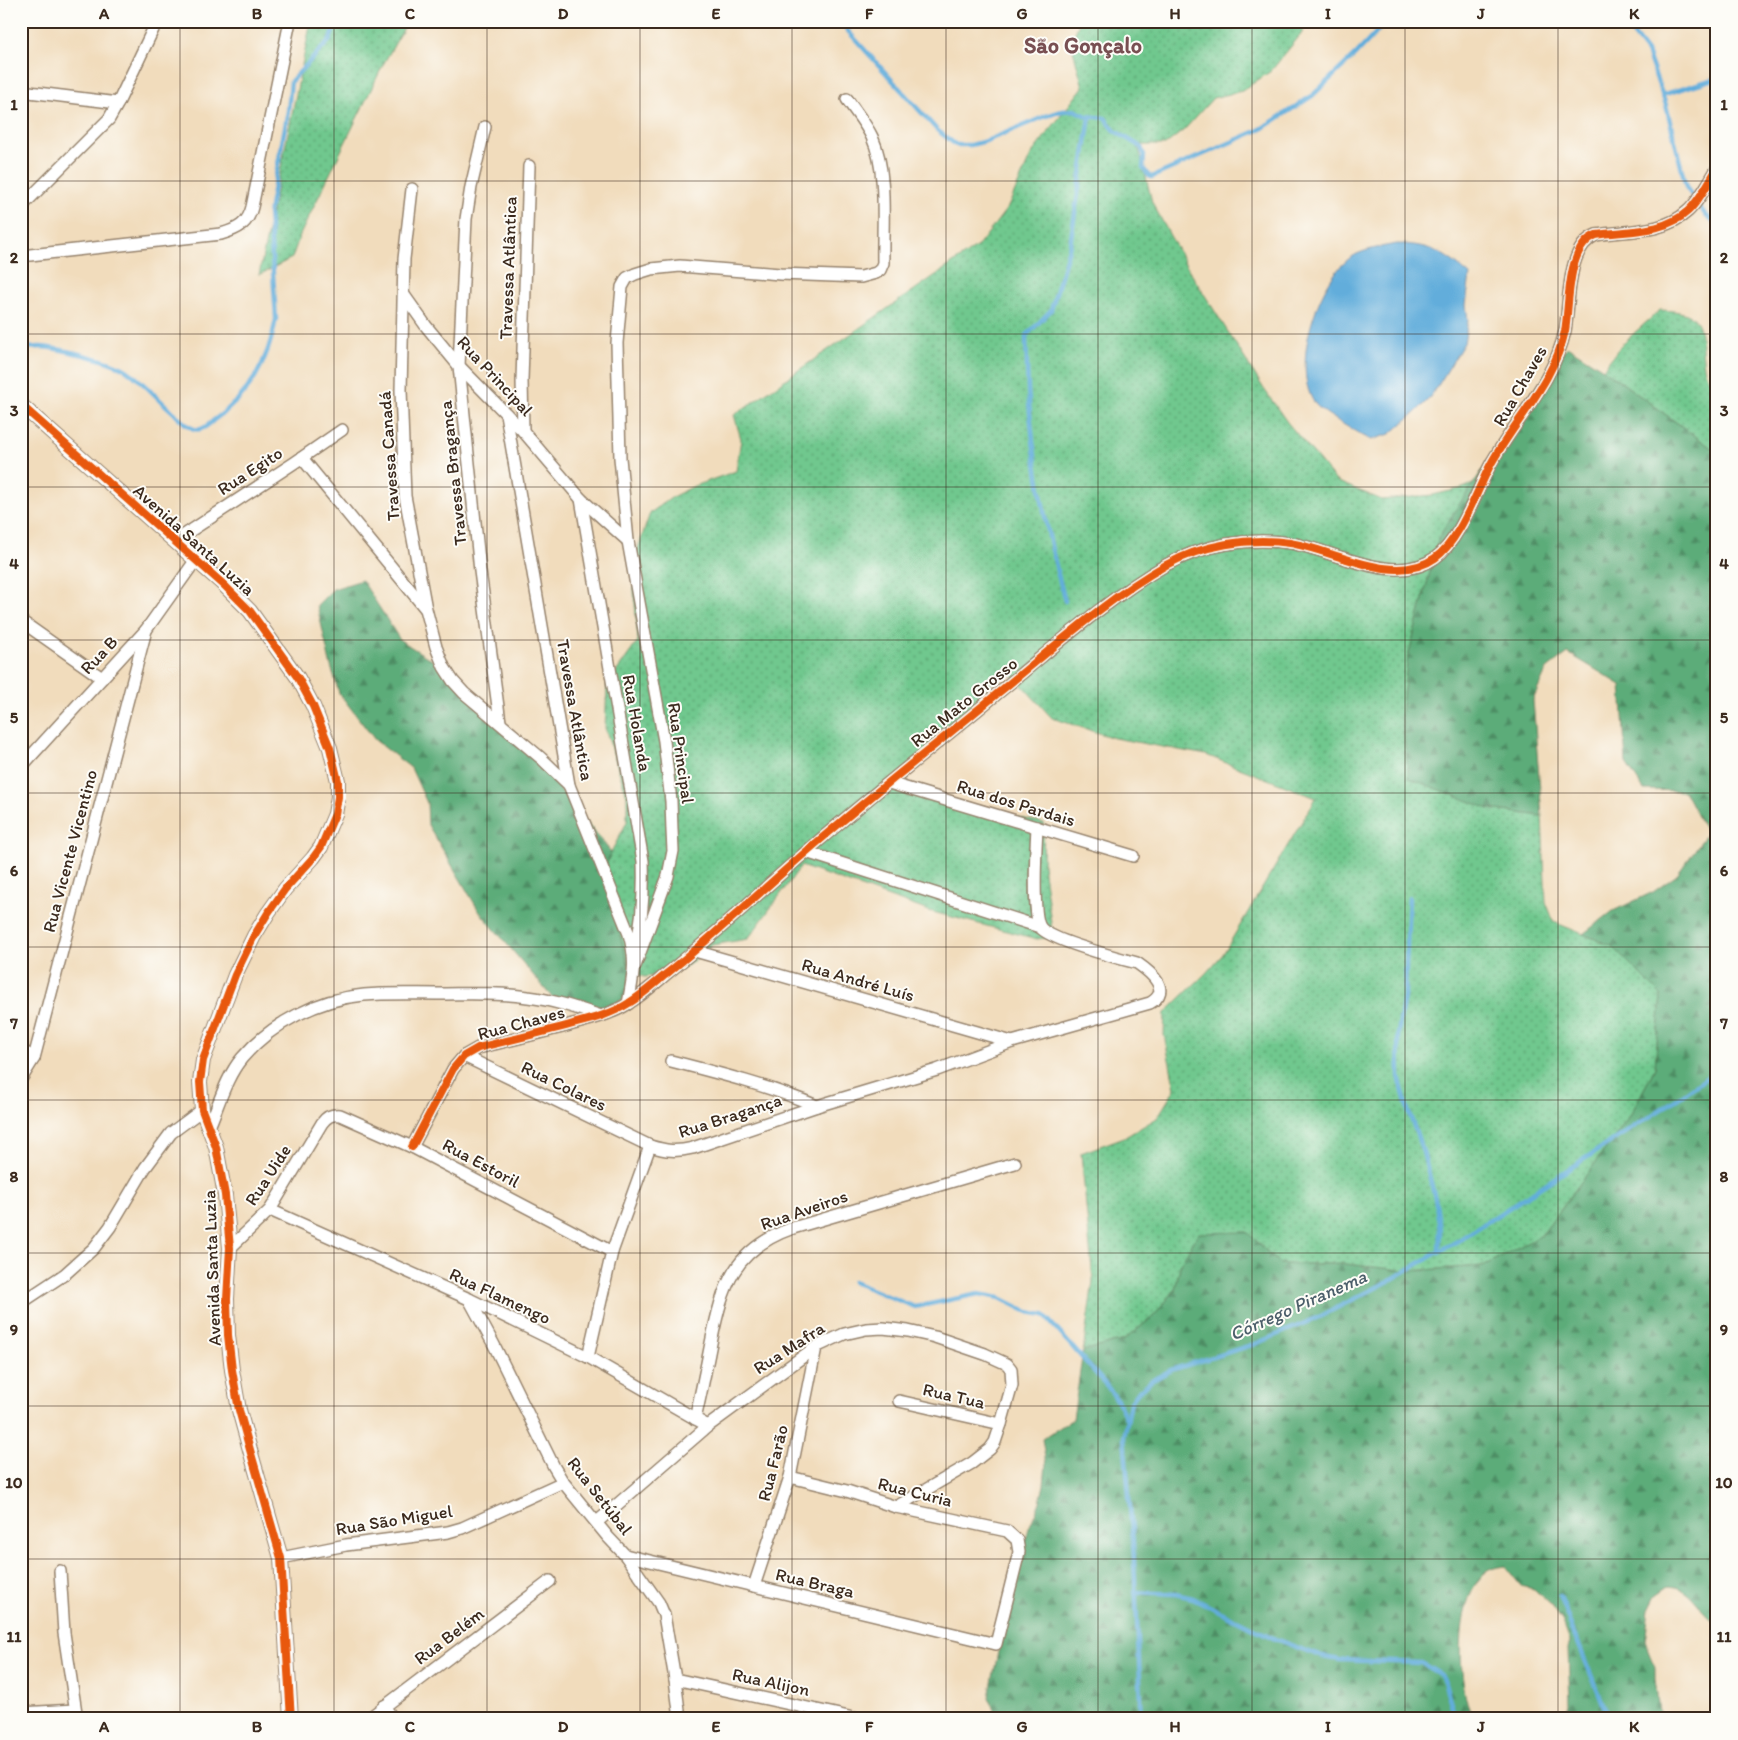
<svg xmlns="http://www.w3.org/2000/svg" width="1738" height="1740" font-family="Itim,sans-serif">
<defs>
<pattern id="grass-dots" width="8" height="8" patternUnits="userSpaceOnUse" patternTransform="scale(1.25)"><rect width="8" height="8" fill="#70c88e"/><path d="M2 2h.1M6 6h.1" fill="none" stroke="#5da373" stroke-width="1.8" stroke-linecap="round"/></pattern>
<pattern id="forest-firs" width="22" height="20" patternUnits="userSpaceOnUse" patternTransform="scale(1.25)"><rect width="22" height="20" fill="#5cac79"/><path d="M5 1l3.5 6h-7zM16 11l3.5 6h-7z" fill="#4d8c63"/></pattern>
</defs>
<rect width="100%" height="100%" fill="#fdfcf7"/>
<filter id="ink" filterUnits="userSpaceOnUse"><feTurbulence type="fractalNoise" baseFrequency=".02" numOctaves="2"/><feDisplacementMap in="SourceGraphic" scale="10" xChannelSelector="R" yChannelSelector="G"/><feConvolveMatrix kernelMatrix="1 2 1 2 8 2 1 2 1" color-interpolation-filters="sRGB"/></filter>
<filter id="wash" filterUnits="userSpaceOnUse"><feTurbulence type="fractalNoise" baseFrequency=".0096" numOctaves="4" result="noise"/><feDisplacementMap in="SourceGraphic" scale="20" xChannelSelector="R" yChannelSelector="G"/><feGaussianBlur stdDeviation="1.12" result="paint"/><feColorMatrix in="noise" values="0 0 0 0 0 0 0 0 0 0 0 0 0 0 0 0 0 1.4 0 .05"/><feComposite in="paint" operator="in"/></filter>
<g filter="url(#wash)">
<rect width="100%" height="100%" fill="#f1dcbc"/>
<!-- grass -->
<g fill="url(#grass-dots)" stroke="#567956">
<polygon points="311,21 408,21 385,61 300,235 292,258 259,275"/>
<polygon points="1080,21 1305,21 1302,33 1271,71 1242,91 1213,98 1184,130 1165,145 1138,145 1152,202 1187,267 1264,389 1287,422 1336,481 1382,500 1433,495 1463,488 1475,483 1439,537 1408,657 1401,714 1489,809 1542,816 1546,902 1554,922 1612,946 1661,995 1655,1068 1630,1116 1542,1235 1483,1266 1409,1271 1345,1264 1280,1264 1247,1232 1181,1262 1175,1290 1154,1316 1124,1340 1083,1351 1093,1281 1081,1153 1127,1136 1157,1118 1175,1089 1164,1035 1165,1013 1206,973 1223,954 1316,798 1206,755 1114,738 1052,718 1006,668 985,690 896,791 1044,823 1043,865 1053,937 1037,939 929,911 801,866 748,939 712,945 690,964 669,974 644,977 630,971 611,903 604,871 611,852 627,822 627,796 605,728 607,685 638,641 632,566 650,513 674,496 694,486 736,471 741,439 734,415 979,245 1008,207 1032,153 1083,87 1071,42"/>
<path d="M 1660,310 C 1709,312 1698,327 1704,366 C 1705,374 1711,383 1714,391 L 1717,393 L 1717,452 L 1603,369 L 1622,344 Z"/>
</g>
<!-- forest -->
<g fill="url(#forest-firs)" stroke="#4c6b4c">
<path d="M 1567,346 L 1603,369 L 1717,452 L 1717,1622 C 1698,1611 1694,1588 1669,1586 L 1656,1595 L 1649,1609 L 1645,1640 L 1655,1666 L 1655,1680 L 1660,1719 L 1564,1719 L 1570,1705 L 1568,1649 L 1570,1641 L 1563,1622 L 1552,1606 L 1534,1589 L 1521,1586 L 1505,1566 C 1496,1567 1487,1569 1481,1577 C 1455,1604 1457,1686 1473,1719 L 997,1719 L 989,1697 L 1004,1622 L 1029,1528 L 1040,1502 L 1044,1485 L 1046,1464 L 1042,1439 L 1073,1419 L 1083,1351 L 1124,1340 L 1154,1316 L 1175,1290 L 1181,1262 L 1199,1233 L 1247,1232 L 1280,1264 L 1345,1264 L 1409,1271 L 1483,1266 L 1542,1235 L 1630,1116 L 1655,1068 L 1661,995 L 1612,946 L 1583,934 L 1613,911 L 1653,892 L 1677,875 L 1707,833 L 1684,791 L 1644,790 L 1626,763 L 1621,685 L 1568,653 L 1547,669 L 1533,700 L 1542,816 L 1489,809 L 1409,778 L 1401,714 L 1408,657 L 1439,537 L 1458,506 Z"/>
<polygon points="362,580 400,640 432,660 459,679 491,715 513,731 611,852 604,871 611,903 630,971 627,998 602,1009 578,1009 555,1001 479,911 428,825 427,803 411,768 375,740 339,693 330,663 317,605 333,589"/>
</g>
<!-- water -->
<path fill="#62addb" stroke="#4e6c7c" d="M 1397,244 C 1431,244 1445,254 1470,275 L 1466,305 L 1468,320 L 1464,343 L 1439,384 L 1427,401 L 1415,413 L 1390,434 L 1371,440 C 1359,434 1323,413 1316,405 C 1289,370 1317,282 1350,258 C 1360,250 1385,246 1397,244 Z"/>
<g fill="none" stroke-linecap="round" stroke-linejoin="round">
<!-- stream -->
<g stroke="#62addb" stroke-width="4.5">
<polyline points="841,21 847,30 937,130 956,145 971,145 986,141 1046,116 1062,111 1074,110 1087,116 1105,118 1115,131 1141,147 1144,155 1143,168 1149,176 1152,177 1261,129 1312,96 1356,54 1387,21"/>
<polyline points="1623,21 1647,52 1666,105 1686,187 1704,213 1717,226"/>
<polyline points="1662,95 1717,78"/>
<path d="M 21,348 C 28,348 34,347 40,347 C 58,348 115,361 128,371 C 144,383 158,399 173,412 C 179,418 186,426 194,429 C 202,431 208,425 214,420 C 250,395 268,362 276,319 L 269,212 L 288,111 L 291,81 L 330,40 L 336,21"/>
<path d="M 1065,601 C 1048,540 1036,476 1030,413 C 1027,387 1027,362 1026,336 L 1051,310 L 1070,245 L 1090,117"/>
<polyline points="1409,897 1405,990 1398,1034 1399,1076 1406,1104 1423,1152 1435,1198 1440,1230 1439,1252"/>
<polyline points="853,1282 915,1307 979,1294 1000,1298 1028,1312 1044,1315 1107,1386 1117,1400 1127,1420"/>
<polyline points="1135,1592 1175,1594 1193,1598 1275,1639 1323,1657 1340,1660 1421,1663 1441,1675 1444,1681 1456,1719"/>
<polyline points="1559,1596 1609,1719"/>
<polyline points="1142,1719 1133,1542 1124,1437 1131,1402 1139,1391 1151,1381 1171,1370 1255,1344 1319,1317 1387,1282 1459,1240 1680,1097 1717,1070"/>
</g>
</g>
</g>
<g filter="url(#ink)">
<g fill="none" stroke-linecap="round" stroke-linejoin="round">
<!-- minor casing -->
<g stroke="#96836d" stroke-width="14">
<g id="minor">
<polyline points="21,91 118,103"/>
<polyline points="485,127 471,187 466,219 459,366 480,571 500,722"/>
<polyline points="412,189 404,259 401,390 405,496 426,609 436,647 444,667 453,681 464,693 541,758 569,785"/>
<polyline points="21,207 109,119 118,103 157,21"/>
<path d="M 21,256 L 221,234 C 238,229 248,224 252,207 L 290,21"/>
<polyline points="404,295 426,326 459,366 523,431 581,499 628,541"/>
<path d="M 506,414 L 569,785 L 629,934 C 637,963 633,975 628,1004"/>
<polyline points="523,431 522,380 529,166"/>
<polyline points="302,458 425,608"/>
<path d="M 581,499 L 643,861 C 644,890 643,918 636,946"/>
<polyline points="175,541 294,463 342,430"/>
<polyline points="21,621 102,678"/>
<polyline points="21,767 146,630 195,561"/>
<polyline points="889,783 1133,856"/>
<polyline points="806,852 1040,927"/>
<polyline points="695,951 1012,1042"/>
<path d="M 635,966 L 668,876 L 673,851 L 672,830 L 671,801 L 664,741 L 628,541 L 620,458 L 617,343 L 622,287 L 627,278 L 635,274 L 651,269 L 680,266 L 780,274 L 861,277 L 876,273 L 880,270 L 883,263 C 882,225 888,172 872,137 C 866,124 855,111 847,99"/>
<polyline points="21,1050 34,1058"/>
<path d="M 464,1056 L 650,1146 C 666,1151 676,1152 693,1148 L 817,1106 L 937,1070 L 1012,1042 L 1150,1003 C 1173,990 1150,972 1137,963 C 1118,958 1049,940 1040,927 C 1032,913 1036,847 1037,827"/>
<path d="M 671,1061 C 722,1074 769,1086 817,1106"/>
<polyline points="21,1079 34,1058 146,630"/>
<path d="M 209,1127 C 219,1104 226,1077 242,1058 C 272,1023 318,999 364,995 C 388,993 412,994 437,994 C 467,994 498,992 528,997 C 553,1000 577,1008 601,1016"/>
<path d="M 412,1147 L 453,1069 L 464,1056 L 478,1048 C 510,1040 541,1033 573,1024 C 592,1019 612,1014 629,1003 C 642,995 653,985 665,975 C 708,941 748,903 790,866 C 857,806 929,751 998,693 C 1052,649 1105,600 1166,565 C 1202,545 1248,537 1290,543 C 1334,550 1394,587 1435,558 C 1461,540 1477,489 1492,462 C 1517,418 1554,381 1565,331 C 1570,303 1566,247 1596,235 C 1628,230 1663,234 1688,211 C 1700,200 1708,183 1717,169"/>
<polyline points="270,1210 469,1299 588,1357 708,1426"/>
<path d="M 230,1248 L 270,1210 L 322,1123 C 327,1116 332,1114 340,1115 L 412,1147 L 612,1252"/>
<polyline points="469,1299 494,1345 554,1467 563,1482 608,1537 625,1555 659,1603 664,1615 675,1679 680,1719"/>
<polyline points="21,1303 65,1274 94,1248 110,1227 145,1168 171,1133 202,1110"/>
<polyline points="588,1357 612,1252 650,1146"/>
<polyline points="899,1401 1001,1424"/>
<path d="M 695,1419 C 701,1394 706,1368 711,1343 C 723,1285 733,1249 793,1228 L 1015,1163"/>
<polyline points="597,1522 708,1426 816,1347 844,1334 866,1329 883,1328 908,1331 935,1337 985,1354 1007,1364 1011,1369 1012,1385 1001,1424 995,1442 990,1449 972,1463 896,1507"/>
<polyline points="625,1555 996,1644 1019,1552 1017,1540 1007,1531 896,1507 847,1491 790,1477"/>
<polyline points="281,1558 346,1545 448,1532 462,1528 563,1482"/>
<polyline points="60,1571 64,1633 77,1719"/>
<polyline points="754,1586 790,1477 816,1347"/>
<polyline points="675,1679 858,1719"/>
<polyline points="384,1706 393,1719"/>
<polyline points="21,1713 75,1710"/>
<polyline points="368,1719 550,1581"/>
</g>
</g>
<!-- tertiary casing -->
<g stroke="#96836d" stroke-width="16">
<polyline id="tertiary" points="21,405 224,585 250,611 298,678 313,706 330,748 338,781 338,797 335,814 321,847 313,858 285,889 268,913 254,936 235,975 203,1060 200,1082 202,1110 216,1147 225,1195 230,1248 227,1299 228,1335 232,1370 239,1410 252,1457 281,1558 291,1719"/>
</g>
<!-- minor -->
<use href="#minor" stroke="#fff" stroke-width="11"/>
<!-- tertiary -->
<use href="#tertiary" stroke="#fff" stroke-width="14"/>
<!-- cycleway casing -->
<g stroke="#fdfcf7" stroke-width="11">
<g id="cycleway">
<polyline points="21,405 224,585 250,611 298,678 313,706 330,748 338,781 338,797 335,814 321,847 313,858 285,889 268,913 254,936 235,975 203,1060 200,1082 202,1110 216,1147 225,1195 230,1248 227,1299 228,1335 232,1370 239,1410 252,1457 281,1558 291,1719"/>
<path d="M 412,1147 L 453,1069 L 464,1056 L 478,1048 C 510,1040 541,1033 573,1024 C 592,1019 612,1014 629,1003 C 642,995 653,985 665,975 C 708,941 748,903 790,866 C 857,806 929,751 998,693 C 1052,649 1105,600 1166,565 C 1202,545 1248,537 1290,543 C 1334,550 1394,587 1435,558 C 1461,540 1477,489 1492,462 C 1517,418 1554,381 1565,331 C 1570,303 1566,247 1596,235 C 1628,230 1663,234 1688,211 C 1700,200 1708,183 1717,169"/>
</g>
</g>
<!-- cycleway -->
<use href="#cycleway" stroke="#e8590c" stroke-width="8"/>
</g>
</g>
<!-- grid -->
<path fill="none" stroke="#3b2a1e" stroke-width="1" stroke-opacity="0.55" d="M 180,21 L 180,1719M 334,21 L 334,1719M 487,21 L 487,1719M 640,21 L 640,1719M 792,21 L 792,1719M 946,21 L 946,1719M 1098,21 L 1098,1719M 1252,21 L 1252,1719M 1405,21 L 1405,1719M 1558,21 L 1558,1719M 21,181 L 1717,181M 21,334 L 1717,334M 21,487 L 1717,487M 21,640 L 1717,640M 21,793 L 1717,793M 21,947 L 1717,947M 21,1100 L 1717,1100M 21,1253 L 1717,1253M 21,1406 L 1717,1406M 21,1559 L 1717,1559"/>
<g text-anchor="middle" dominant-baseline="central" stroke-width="4" stroke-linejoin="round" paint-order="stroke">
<!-- street labels -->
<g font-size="18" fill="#3b2a1e" stroke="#fdfcf7">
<text transform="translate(508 268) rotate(-88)">Travessa Atlântica</text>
<text transform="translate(495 376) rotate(47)">Rua Principal</text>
<text transform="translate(1520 386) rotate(-60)">Rua Chaves</text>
<text transform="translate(389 456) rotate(-94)">Travessa Canadá</text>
<text transform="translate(250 471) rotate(-33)">Rua Egito</text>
<text transform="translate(453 473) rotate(-96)">Travessa Bragança</text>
<text transform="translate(194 540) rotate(42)">Avenida Santa Luzia</text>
<text transform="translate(99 655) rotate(-47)">Rua B</text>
<text transform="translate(964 702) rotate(-39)">Rua Mato Grosso</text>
<text transform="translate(575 710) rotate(80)">Travessa Atlântica</text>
<text transform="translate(637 723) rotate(80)">Rua Holanda</text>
<text transform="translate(681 753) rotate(82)">Rua Principal</text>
<text transform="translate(1016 803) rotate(17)">Rua dos Pardais</text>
<text transform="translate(70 851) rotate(-75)">Rua Vicente Vicentino</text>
<text transform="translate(858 980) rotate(16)">Rua André Luís</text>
<text transform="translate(521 1023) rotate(-15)">Rua Chaves</text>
<text transform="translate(564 1086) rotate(26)">Rua Colares</text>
<text transform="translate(730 1116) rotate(-18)">Rua Bragança</text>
<text transform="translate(481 1163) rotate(28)">Rua Estoril</text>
<text transform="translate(268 1175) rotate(-57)">Rua Uide</text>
<text transform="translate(804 1210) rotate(-19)">Rua Aveiros</text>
<text transform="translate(212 1268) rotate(-92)">Avenida Santa Luzia</text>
<text transform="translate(500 1296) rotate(25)">Rua Flamengo</text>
<text transform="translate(789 1348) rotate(-33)">Rua Mafra</text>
<text transform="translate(954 1396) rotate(13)">Rua Tua</text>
<text transform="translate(773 1463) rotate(-76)">Rua Farão</text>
<text transform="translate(915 1492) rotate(14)">Rua Curia</text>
<text transform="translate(600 1496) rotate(52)">Rua Setúbal</text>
<text transform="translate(394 1520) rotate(-9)">Rua São Miguel</text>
<text transform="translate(815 1583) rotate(13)">Rua Braga</text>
<text transform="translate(449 1636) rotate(-37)">Rua Belém</text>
<text transform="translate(771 1682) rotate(12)">Rua Alijon</text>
</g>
<!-- water labels -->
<g font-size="19" font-style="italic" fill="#4b5e6a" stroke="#fdfcf7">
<text transform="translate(1298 1305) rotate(-24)">Córrego Piranema</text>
</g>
<!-- district labels -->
<g font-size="22" font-weight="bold" fill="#784f52" stroke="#fdfcf7">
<text x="1083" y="45">São Gonçalo</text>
</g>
</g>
<!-- margin -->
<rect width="1738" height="1740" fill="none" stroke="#fdfcf7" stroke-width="55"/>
<rect x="28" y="28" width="1682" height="1684" fill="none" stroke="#3b2a1e" stroke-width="2"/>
<g font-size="16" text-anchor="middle" font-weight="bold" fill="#3b2a1e">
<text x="104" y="19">A</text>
<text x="257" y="19">B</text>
<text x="410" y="19">C</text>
<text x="563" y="19">D</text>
<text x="716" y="19">E</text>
<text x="869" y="19">F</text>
<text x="1022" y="19">G</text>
<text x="1175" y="19">H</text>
<text x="1328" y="19">I</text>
<text x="1481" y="19">J</text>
<text x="1634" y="19">K</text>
<text x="14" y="110">1</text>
<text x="1724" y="110">1</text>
<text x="14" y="263">2</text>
<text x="1724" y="263">2</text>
<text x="14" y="416">3</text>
<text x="1724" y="416">3</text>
<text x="14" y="569">4</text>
<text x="1724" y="569">4</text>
<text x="14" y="723">5</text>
<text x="1724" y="723">5</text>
<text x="14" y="876">6</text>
<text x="1724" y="876">6</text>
<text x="14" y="1029">7</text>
<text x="1724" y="1029">7</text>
<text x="14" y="1182">8</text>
<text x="1724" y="1182">8</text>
<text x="14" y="1335">9</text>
<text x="1724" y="1335">9</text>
<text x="14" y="1488">10</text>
<text x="1724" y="1488">10</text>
<text x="14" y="1642">11</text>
<text x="1724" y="1642">11</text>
<text x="104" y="1732">A</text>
<text x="257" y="1732">B</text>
<text x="410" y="1732">C</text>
<text x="563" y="1732">D</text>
<text x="716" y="1732">E</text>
<text x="869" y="1732">F</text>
<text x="1022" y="1732">G</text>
<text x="1175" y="1732">H</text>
<text x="1328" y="1732">I</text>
<text x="1481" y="1732">J</text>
<text x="1634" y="1732">K</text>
</g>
</svg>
